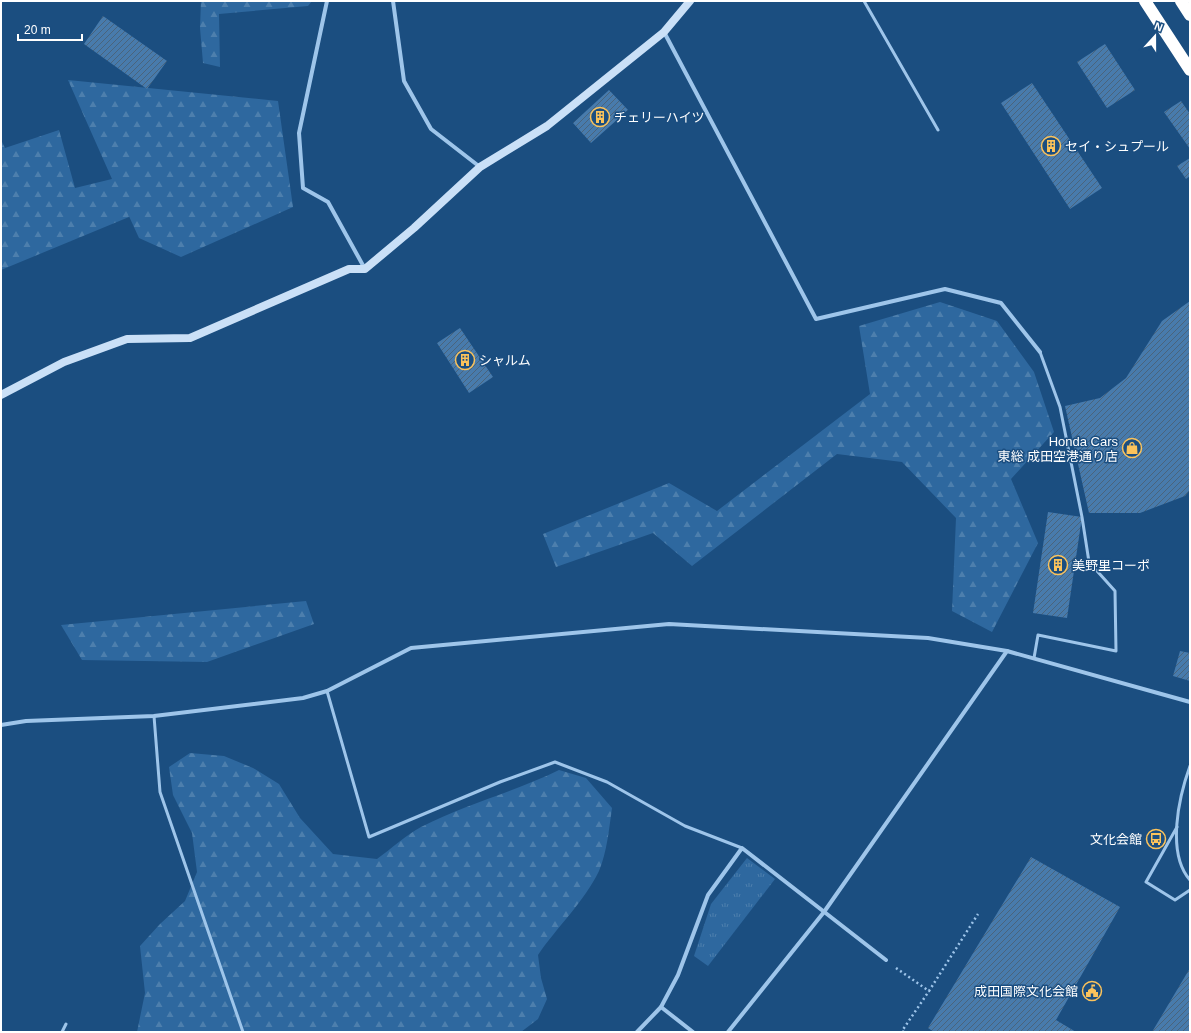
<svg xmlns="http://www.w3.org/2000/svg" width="1191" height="1033" font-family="Helvetica,'Noto Sans JP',sans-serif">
<defs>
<pattern id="forest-firs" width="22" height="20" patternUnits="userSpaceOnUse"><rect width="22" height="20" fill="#2e689f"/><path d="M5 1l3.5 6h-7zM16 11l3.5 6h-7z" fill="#4d7fad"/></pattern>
<pattern id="park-tufts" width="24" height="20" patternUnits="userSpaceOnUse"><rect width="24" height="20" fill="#2e689f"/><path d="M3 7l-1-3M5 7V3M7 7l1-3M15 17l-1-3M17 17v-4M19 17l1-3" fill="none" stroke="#4d7fad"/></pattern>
<pattern id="building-hatch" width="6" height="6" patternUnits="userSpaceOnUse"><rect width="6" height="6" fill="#487bac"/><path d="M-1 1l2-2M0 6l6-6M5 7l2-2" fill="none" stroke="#4a647c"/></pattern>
</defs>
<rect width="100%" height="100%" fill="#1b4e80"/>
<!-- forest -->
<g fill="url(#forest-firs)">
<polygon points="201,1 312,1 308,6 219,14 220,67 203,63 200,28"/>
<polygon points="68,80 278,101 293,207 181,257 139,238 128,214 129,217 1,270 1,140 5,148 59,130 75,188 112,179"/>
<polygon points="940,302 997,321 1034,372 1054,432 1011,479 1038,543 992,632 952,611 956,518 902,462 837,454 692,566 653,533 556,567 543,534 669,483 717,511 870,394 859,326"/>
<polygon points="306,601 314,624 207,662 82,660 61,625"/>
<path d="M 190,753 L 224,756 L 253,768 L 279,784 L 300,818 L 333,854 L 377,859 C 391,849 406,835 421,827 C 466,804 514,792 559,770 L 586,778 L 612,808 C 609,829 607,852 599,871 C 584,902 557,927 538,955 L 541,978 L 547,999 L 538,1019 L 521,1032 L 137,1032 L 145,993 L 140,946 L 160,924 L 185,901 L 197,872 L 192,833 L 173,795 L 169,767 Z"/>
</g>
<!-- park -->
<polygon fill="url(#park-tufts)" points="747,858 775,879 708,966 694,956 711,904"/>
<!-- building -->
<g fill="url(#building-hatch)">
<polygon points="103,16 167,61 147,89 84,44"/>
<polygon points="1105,44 1135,90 1107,108 1077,62"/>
<polygon points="1032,83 1102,188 1070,209 1001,103"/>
<polygon points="609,90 628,110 591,143 573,123"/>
<polygon points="1181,101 1190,114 1190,149 1164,112"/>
<polygon points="1190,158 1190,176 1186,179 1177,166"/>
<polygon points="1190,301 1190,490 1185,496 1140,513 1089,513 1065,406 1100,398 1126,378 1162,321"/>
<polygon points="460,328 493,377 469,393 437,343"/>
<polygon points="1048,512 1082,517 1067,618 1033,613"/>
<polygon points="1180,651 1190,653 1190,681 1173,676"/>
<polygon points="1031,857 1120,907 1056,1020 1076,1032 934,1032 928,1028"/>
<polygon points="1190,968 1190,1032 1152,1032"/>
</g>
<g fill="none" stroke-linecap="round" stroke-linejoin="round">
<!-- path -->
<g stroke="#9ec5ea" stroke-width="2.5" stroke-dasharray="2 3" stroke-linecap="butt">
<polyline points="896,968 929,991 978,914"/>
<polyline points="904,1032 902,1031 929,991"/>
</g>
<!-- lane -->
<g stroke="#9ec5ea" stroke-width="3">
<polyline points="864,1 938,130"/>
<polyline points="1034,658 1038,635 1116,651 1115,591 1089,562 1082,517 1060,407 1040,352"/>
<polyline points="327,691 369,837 500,782 555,762 607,782 685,826 742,848"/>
<polyline points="154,716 160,792 243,1032"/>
<path d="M 1190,766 C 1179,796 1166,853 1190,880"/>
<polyline points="1177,827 1146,882 1175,900 1190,890"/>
<polyline points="62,1032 66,1024"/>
</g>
<!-- street -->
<g stroke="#9ec5ea" stroke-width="4">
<polyline points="327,1 299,133 303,188 328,202 365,269"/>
<polyline points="393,1 404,81 431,129 480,167"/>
<polyline points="664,32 816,319 945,289 1001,303 1040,352"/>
<polyline points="1,725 26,721 154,716 303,698 327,691 411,648 669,624 928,638 1007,651"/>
<polyline points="661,1007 693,1032"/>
<polyline points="637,1032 661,1007 678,975 708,895 742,848 886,960"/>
<polyline points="728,1032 824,912 1007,651 1190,702"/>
</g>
<!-- secondary -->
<polyline stroke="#cae0f7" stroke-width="8" points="1,395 64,362 127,339 190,338 349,269 365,269 414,228 480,167 547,126 664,32 690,1"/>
<!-- highway -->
<g stroke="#fff" stroke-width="12">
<polyline points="1145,1 1190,70"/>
<polyline points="1181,1 1190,15"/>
</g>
</g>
<!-- icons -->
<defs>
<g id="building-ring" transform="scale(1)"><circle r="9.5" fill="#1b4e80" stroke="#fbc35b" stroke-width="1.5"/><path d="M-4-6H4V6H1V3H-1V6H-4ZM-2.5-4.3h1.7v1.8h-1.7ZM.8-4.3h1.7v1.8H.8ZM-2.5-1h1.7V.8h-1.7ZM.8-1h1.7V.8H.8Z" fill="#fbc35b"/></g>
<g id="shop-ring" transform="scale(1)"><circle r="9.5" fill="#1b4e80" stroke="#fbc35b" stroke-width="1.5"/><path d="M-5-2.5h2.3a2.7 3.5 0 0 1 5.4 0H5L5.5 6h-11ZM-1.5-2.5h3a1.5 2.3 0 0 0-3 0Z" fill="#fbc35b"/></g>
<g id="bus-ring" transform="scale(1)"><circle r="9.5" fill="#1b4e80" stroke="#fbc35b" stroke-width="1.5"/><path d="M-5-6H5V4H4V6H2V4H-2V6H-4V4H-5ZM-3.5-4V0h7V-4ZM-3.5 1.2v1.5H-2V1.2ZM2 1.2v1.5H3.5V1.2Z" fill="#fbc35b"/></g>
<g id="civic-ring" transform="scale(1)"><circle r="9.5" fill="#1b4e80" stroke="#fbc35b" stroke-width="1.5"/><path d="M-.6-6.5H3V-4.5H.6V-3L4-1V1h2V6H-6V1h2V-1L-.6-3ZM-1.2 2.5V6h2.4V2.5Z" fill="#fbc35b"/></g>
</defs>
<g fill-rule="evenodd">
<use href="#building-ring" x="600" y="117"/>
<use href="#building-ring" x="1051" y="146"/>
<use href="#building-ring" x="465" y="360"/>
<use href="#shop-ring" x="1132" y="448"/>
<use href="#building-ring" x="1058" y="565"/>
<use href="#bus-ring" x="1156" y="839"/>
<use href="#civic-ring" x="1092" y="991"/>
</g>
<g text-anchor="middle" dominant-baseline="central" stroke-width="3" stroke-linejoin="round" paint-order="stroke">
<!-- poi labels -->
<g font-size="13" fill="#fff" stroke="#1b4e80" text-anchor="start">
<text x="614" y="117">チェリーハイツ</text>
<text x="1065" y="146">セイ・シュプール</text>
<text x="479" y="360">シャルム</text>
<text x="1118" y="441" text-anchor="end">Honda Cars<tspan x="1118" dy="15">東総 成田空港通り店</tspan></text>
<text x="1072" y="565">美野里コーポ</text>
<text x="1142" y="839" text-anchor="end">文化会館</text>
<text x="1078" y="991" text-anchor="end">成田国際文化会館</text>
</g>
</g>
<!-- border -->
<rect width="1191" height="1033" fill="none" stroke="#ffffff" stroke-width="4"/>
<!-- north arrow -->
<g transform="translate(1155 36) rotate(21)" stroke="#1b4e80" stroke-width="3" paint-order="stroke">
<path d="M0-3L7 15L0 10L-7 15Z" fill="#ffffff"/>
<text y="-6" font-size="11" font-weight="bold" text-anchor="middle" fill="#ffffff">N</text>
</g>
<!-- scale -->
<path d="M18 34v6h64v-6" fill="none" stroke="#ffffff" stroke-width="2"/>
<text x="24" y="34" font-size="12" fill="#ffffff" stroke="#1b4e80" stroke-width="3" paint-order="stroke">20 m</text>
</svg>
